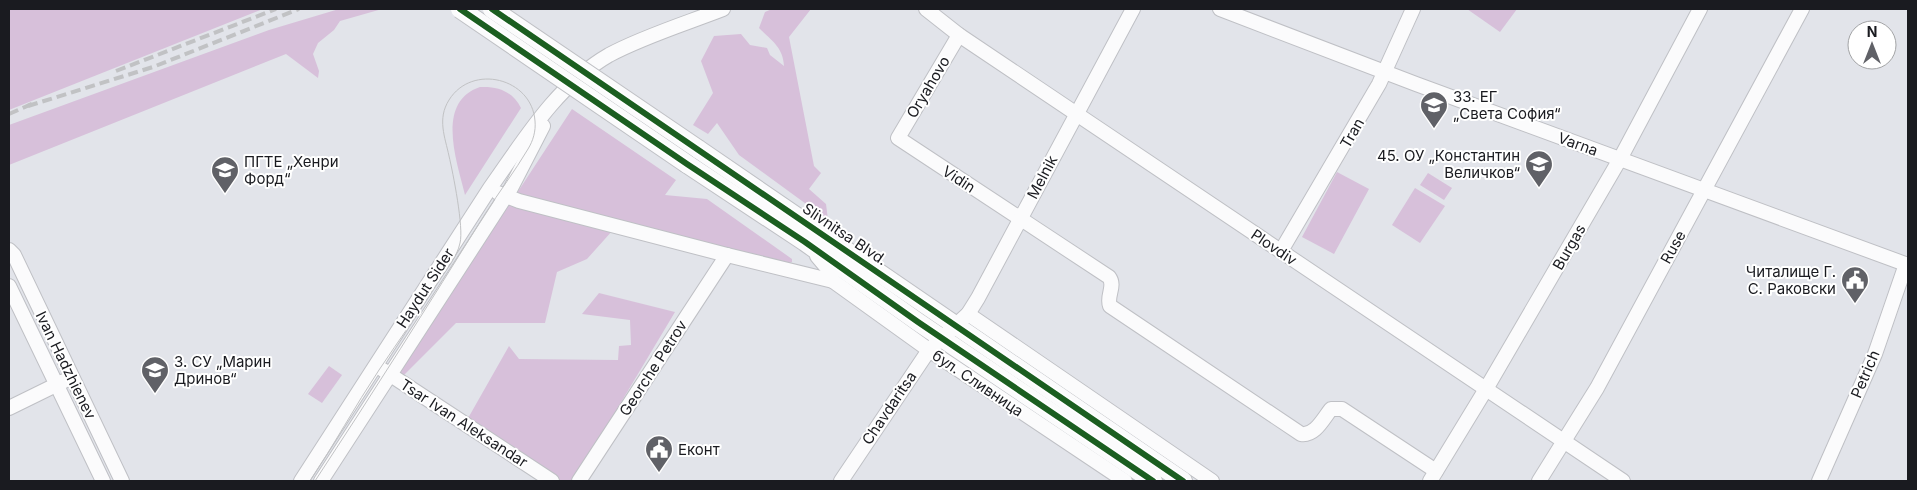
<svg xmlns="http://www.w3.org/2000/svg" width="1917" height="490" font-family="Inter,sans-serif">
<rect width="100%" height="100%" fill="#e2e4ea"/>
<!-- green -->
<g fill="#d7c0da">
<polygon points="9,9 263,9 9,110"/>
<polygon points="339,9 382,9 340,21 334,30 318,43 313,54 319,71 318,78 286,54 9,165 9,125 269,30"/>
<path d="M 772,9 L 811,9 L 789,37 L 814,166 L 821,173 L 809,189 L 826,204 L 828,220 L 739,155 L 717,123 L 708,134 L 693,125 L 713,93 L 701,61 L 714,36 L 741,34 L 750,45 L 767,48 L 770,55 L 784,66 C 783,47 772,41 759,28 L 765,12 Z"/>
<polygon points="1467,9 1517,9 1500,32"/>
<path d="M 480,87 C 499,86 513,92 521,108 L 465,195 C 457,162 435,102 480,87 Z"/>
<polygon points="572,109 676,180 665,195 707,199 792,259 792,262 789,263 538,201 517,193"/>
<polygon points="1337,172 1369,189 1334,254 1302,237"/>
<polygon points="1428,173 1452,188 1444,200 1420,185"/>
<polygon points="1415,188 1445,206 1420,243 1392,225"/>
<polygon points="506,202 613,230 587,259 557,272 545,323 456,323 403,376 396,373"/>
<polygon points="599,293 675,312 574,481 560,481 467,420 509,346 519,359 618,360 619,346 631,345 630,320 582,314"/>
<polygon points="329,366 342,375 322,403 308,394"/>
</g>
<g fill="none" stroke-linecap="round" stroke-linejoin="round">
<!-- minor casing -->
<g stroke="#bfc0c5" stroke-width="16">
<g id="minor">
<polyline points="926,9 959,35 1623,481"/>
<polyline points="1220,9 1416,84 1908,265"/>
<path d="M 959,35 L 898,138 L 1109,277 C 1116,286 1106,296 1110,306 L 1301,434 C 1315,436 1323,419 1331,409 L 1342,409 L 1436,471"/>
<polyline points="498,193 519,201 727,255 833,281"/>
<polyline points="9,250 14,255 122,481"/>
<polyline points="1281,251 1379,84 1413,9"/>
<polyline points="817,256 828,269 833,281 929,350 1125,481"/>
<polyline points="9,286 103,481"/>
<polyline points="968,314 1212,481"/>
<polyline points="383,370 552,481"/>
<polyline points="9,408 64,381"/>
<path d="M 301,481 L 490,188 C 524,140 557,85 609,55 C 642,37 687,23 723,9"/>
<polyline points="321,481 493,216 511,188 543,126"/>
<polyline points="579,481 727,255"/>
<polyline points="841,481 929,350 968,314 978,298 1133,9"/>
<polyline points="1430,481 1486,389 1620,159 1700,9"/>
<polyline points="1539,481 1597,388 1802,9"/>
<polyline points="1819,481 1875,354 1906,264"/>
</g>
</g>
<!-- major casing -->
<g stroke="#bfc0c5" stroke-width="20">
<g id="major">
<polyline points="698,149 1183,481"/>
<polyline points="687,164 805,242 918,322 1153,481"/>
</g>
</g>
<!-- minor -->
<use href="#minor" stroke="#fbfbfc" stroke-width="14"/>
<!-- major -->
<use href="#major" stroke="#fbfbfc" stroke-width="18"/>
<!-- tram -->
<path stroke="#c1c2c4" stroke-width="1" d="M 310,481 C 334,445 355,406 379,370 C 399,340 420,311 439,281 C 447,269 457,257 460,243 C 464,228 453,173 449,156 C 445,137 437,119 449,100 C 472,63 532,78 535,121 C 536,131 533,141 528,149 C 515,171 499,192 485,214 C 429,304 373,393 315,481"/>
<!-- rail -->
<g stroke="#c1c2c4" stroke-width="4" stroke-dasharray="10 5" stroke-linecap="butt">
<polyline points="116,71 276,9"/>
<polyline points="28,106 153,67 299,9"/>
<polyline points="9,114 34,103"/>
</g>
<!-- major-bridge casing -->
<g stroke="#bfc0c5" stroke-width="20" stroke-linecap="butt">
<g id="major-bridge">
<polyline points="460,9 687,164"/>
<polyline points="492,9 698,149"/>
</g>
</g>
<!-- major-bridge -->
<use href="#major-bridge" stroke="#fbfbfc" stroke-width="18"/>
<!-- cycleway casing -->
<g stroke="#fff" stroke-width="9">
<g id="cycleway">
<polyline points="460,9 687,164 805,242 918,322 1153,481"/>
<polyline points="492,9 1183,481"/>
</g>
</g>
<!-- cycleway -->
<use href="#cycleway" stroke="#1b5e20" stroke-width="6"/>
</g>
<!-- icons -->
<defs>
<g id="school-pin" transform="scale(1.4375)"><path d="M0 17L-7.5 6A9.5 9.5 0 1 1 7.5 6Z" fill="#606167" stroke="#fff"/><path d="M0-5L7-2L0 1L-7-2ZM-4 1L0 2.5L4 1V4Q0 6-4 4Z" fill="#fff"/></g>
<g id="civic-pin" transform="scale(1.4375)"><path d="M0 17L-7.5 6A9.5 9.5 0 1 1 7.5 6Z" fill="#606167" stroke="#fff"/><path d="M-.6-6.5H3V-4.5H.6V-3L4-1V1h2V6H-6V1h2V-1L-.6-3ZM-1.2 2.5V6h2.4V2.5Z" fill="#fff"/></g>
</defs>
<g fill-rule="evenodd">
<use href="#school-pin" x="1434" y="105"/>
<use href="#school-pin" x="1539" y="164"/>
<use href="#school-pin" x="225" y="170"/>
<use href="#civic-pin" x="1855" y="280"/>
<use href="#school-pin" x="155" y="370"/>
<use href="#civic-pin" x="659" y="449"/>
</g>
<g text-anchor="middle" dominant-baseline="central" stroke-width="4" stroke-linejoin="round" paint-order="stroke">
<!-- street labels -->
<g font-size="15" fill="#1a1b20" stroke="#fff">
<text transform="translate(928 87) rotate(-59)">Oryahovo</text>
<text transform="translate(1352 133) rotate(-60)">Tran</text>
<text transform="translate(1578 144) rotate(20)">Varna</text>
<text transform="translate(1042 177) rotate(-62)">Melnik</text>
<text transform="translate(959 179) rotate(33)">Vidin</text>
<text transform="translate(845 234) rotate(34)">Slivnitsa Blvd.</text>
<text transform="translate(1274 247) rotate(34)">Plovdiv</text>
<text transform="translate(1569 247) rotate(-60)">Burgas</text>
<text transform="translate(1673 247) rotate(-61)">Ruse</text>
<text transform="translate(425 288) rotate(-57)">Haydut Sider</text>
<text transform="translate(66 365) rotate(64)">Ivan Hadzhienev</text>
<text transform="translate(653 368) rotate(-57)">Georche Petrov</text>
<text transform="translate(1865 374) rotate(-67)">Petrich</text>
<text transform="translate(978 383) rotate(34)">бул. Сливница</text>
<text transform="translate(889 408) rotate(-56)">Chavdaritsa</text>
<text transform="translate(464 423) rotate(33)">Tsar Ivan Aleksandar</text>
</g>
<!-- poi labels -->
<g font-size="15" fill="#1a1b20" stroke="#fff" text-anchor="start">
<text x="1453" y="96">33. ЕГ<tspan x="1453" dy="17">„Света София“</tspan></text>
<text x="1520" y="155" text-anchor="end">45. ОУ „Константин<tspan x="1520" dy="17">Величков“</tspan></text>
<text x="244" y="161">ПГТЕ „Хенри<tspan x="244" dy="17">Форд“</tspan></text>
<text x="1836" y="271" text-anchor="end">Читалище Г.<tspan x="1836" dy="17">С. Раковски</tspan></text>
<text x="174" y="361">3. СУ „Марин<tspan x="174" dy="17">Дринов“</tspan></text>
<text x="678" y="449">Еконт</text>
</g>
</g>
<!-- border -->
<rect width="1917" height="490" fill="none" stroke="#1a1b20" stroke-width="20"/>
<!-- north arrow -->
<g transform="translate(1872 45)"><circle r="24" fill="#ffffff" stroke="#a3a4a6"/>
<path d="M0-4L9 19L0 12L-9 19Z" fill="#606167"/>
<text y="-8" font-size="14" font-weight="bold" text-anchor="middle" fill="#1a1b20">N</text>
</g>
</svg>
